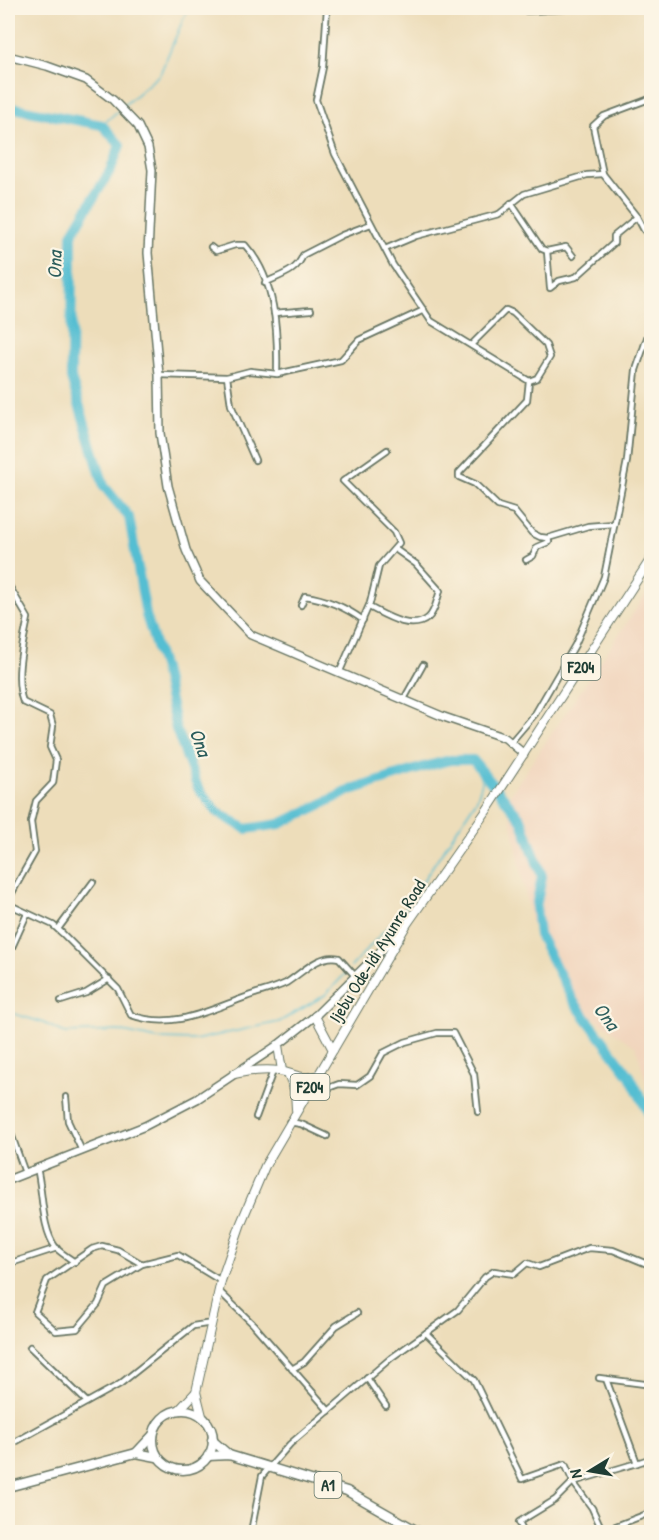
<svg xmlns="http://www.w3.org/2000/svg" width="659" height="1540" font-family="'Patrick Hand',sans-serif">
<rect width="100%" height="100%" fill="#fcf5e5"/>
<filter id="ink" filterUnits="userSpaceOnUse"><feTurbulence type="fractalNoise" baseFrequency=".0167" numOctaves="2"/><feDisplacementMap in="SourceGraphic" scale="12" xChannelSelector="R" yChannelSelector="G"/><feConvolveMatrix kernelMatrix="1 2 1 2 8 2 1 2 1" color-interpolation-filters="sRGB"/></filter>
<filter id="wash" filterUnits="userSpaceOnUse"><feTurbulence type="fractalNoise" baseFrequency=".008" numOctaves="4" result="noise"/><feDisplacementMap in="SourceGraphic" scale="24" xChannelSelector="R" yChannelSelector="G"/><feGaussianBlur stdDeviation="1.35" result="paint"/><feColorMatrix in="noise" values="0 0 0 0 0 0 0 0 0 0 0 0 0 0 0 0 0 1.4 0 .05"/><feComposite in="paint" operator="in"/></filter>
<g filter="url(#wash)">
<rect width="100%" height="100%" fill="#edddba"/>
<!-- built -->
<polygon fill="#f1d5bd" points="651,587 651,1100 636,1047 570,1002 531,922 507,799"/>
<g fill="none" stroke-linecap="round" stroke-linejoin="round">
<!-- stream -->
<g stroke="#55bed2" stroke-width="1.5">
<polyline points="122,107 160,74 188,8"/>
<polyline points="102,125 119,110"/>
<polyline points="351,967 405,908 477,799 482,782 473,760"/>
<polyline points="8,1012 41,1022 65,1033 118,1031 157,1039 195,1040 279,1022 325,995 348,971"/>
</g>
<!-- river -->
<polyline stroke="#55bed2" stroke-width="10" points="8,109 14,108 102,125 120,145 111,169 72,234 71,378 104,486 129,517 146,615 163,669 176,729 198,788 217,812 246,829 280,824 351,790 424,767 450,760 473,760 521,819 542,876 536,907 539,935 574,1002 630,1076 652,1120"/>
</g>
</g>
<g filter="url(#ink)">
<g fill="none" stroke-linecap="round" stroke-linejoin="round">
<!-- street casing -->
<g stroke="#677563" stroke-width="8">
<g id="street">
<polyline points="327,8 323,67 316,100 335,154 393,265 431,321 529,381 527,400 459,473 459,477 475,484 498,506 514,511 532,533 540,537 548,538 588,526 614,524"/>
<polyline points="527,8 527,11 585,8"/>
<polyline points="603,174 637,217"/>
<polyline points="511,203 542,249 547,251 566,247 573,256"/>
<path d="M 211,247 L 216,251 L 235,245 L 245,245 C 276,279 278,331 277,374"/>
<polyline points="385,249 416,236 499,214 524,194 587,175 603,174 593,126 604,116 652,98"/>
<polyline points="547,251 550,288 559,281 576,277 614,243 614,236 637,217 644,230 652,235"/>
<path d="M 265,283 C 280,275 297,272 303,255 L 342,235 L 371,224"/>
<polyline points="274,313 311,310"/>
<polyline points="471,345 506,310 513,313 546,345 550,357 537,378 529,381"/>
<polyline points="159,375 227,377 250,371 277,374 341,360 359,340 424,310"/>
<polyline points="227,377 231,405 255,460"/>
<polyline points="526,560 533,556 537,547 549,542 548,538"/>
<path d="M 8,584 L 28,618 C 23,643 14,677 23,702 L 50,715 L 53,726 L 50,747 L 56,760 L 53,783 L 36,801 L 31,822 L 35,852 L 8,900"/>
<path d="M 301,605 L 305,596 C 327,599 345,607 363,620"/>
<path d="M 369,607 C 385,615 411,632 428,618 C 435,612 437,599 440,591 L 416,564 L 395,549"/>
<polyline points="340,671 370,603 379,566 399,543 394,532 343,481 387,450"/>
<polyline points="404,699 423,665"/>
<polyline points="511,742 535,714 575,645 604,577 627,461 636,370 652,323"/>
<path d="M 8,904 L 53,925 L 62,933 L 118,989 L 131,1015 C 173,1030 207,1011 246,997 C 259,992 274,989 286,983 C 301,974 319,953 339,958 L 356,977"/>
<polyline points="58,929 93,882"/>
<polyline points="8,956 27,914"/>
<polyline points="61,1001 86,993 109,979"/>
<polyline points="309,1088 320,1091 339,1084 357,1085 370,1076 383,1053 405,1042 437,1033 453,1033 474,1074 478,1112"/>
<polyline points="66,1097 68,1121 82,1151"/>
<polyline points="256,1117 273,1071"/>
<polyline points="289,1122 301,1124 327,1136"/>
<polyline points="8,1125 25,1173"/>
<path d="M 37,1168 C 43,1191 41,1228 56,1248 C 61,1253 69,1258 75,1262"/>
<polyline points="8,1264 57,1248"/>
<polyline points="142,1264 118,1250 102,1246 92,1249 47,1280 35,1312 56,1331 77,1329 98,1304 106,1286 142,1264 178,1255 221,1281"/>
<polyline points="219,1291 253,1324 329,1411"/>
<polyline points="426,1333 474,1380 522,1479 565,1464 573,1482 555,1500 519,1522 524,1532"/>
<polyline points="30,1347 87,1402"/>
<polyline points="292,1369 304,1362 336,1326 357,1313"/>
<polyline points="367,1378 386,1406"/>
<polyline points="599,1378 652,1385"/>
<polyline points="8,1446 120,1384 193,1326 212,1323"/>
<polyline points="637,1463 652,1458"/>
<polyline points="602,1530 592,1508 573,1482 637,1463 606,1379"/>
<polyline points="603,1531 652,1512"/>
<polyline points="251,1532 262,1476 290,1444 391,1358 458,1310 485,1277 494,1271 514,1274 527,1263 539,1267 589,1248 613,1250 652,1266"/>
</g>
</g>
<!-- secondary casing -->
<g stroke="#677563" stroke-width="10">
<g id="secondary">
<polyline points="8,56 47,66 86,80 113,100 138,126 148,147 152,170 148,253 159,375 160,433 168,486 186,550 200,581 251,635 444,717 505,738 524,754"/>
<polyline points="8,1180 145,1126 197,1099 278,1045 315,1016 401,931"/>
</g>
</g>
<!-- primary casing -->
<g stroke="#677563" stroke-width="10">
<g id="primary">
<polyline points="315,1016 333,1050"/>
<polyline points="278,1045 282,1071"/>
<path d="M 234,1074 C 249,1071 263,1069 279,1071 C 294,1073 299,1080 317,1076"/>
<polyline points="289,1076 295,1091 296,1109"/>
<polyline points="179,1410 196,1392"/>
<polyline points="202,1416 196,1392 221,1281 241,1223 265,1166 407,924 487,810 652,557"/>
</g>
</g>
<!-- highway casing -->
<g stroke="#677563" stroke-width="11">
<g id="highway">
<circle cx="183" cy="1440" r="30"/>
<polyline points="212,1440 229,1455"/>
<polyline points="136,1453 153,1435"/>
<polyline points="208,1456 229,1455 347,1491 419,1532"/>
<polyline points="8,1487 136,1453 157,1457"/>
</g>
</g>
<!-- street -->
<use href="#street" stroke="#fff" stroke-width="4.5"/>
<!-- secondary -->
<use href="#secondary" stroke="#fff" stroke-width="7"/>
<!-- primary -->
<use href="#primary" stroke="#fff" stroke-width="8"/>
<!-- highway -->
<use href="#highway" stroke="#fff" stroke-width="8"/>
</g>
</g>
<g text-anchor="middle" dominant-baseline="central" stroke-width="4.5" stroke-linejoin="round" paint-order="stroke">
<!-- shield labels -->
<g fill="#fcf5e5" stroke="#617469" stroke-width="1.5">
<rect x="561.5" y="654" width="39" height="26" rx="4.5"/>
<rect x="290.5" y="1074" width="39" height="26" rx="4.5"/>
<rect x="314.5" y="1472" width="27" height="26" rx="4.5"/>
</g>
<g font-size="16" font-weight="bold" fill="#1f3d34">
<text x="581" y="667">F204</text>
<text x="310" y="1087">F204</text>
<text x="328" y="1485">A1</text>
</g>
<!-- street labels -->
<g font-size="18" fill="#1f3d34" stroke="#fcf5e5">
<text transform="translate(377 951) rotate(-58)">Ijebu Ode-Idi Ayunre Road</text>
</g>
<!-- water labels -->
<g font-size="20" font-style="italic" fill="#2c5d5c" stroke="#fcf5e5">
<text transform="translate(54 265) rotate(-89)">Ona</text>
<text transform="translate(201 742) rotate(70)">Ona</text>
<text transform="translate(607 1016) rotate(53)">Ona</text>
</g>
</g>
<!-- margin -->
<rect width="659" height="1540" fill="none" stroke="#fcf5e5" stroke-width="30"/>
<!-- north arrow -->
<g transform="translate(590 1471) rotate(259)" stroke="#fcf5e5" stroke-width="4.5" paint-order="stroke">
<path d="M0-4.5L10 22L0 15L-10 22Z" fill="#1f3d34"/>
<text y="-9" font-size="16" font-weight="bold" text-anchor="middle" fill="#1f3d34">N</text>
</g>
</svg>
